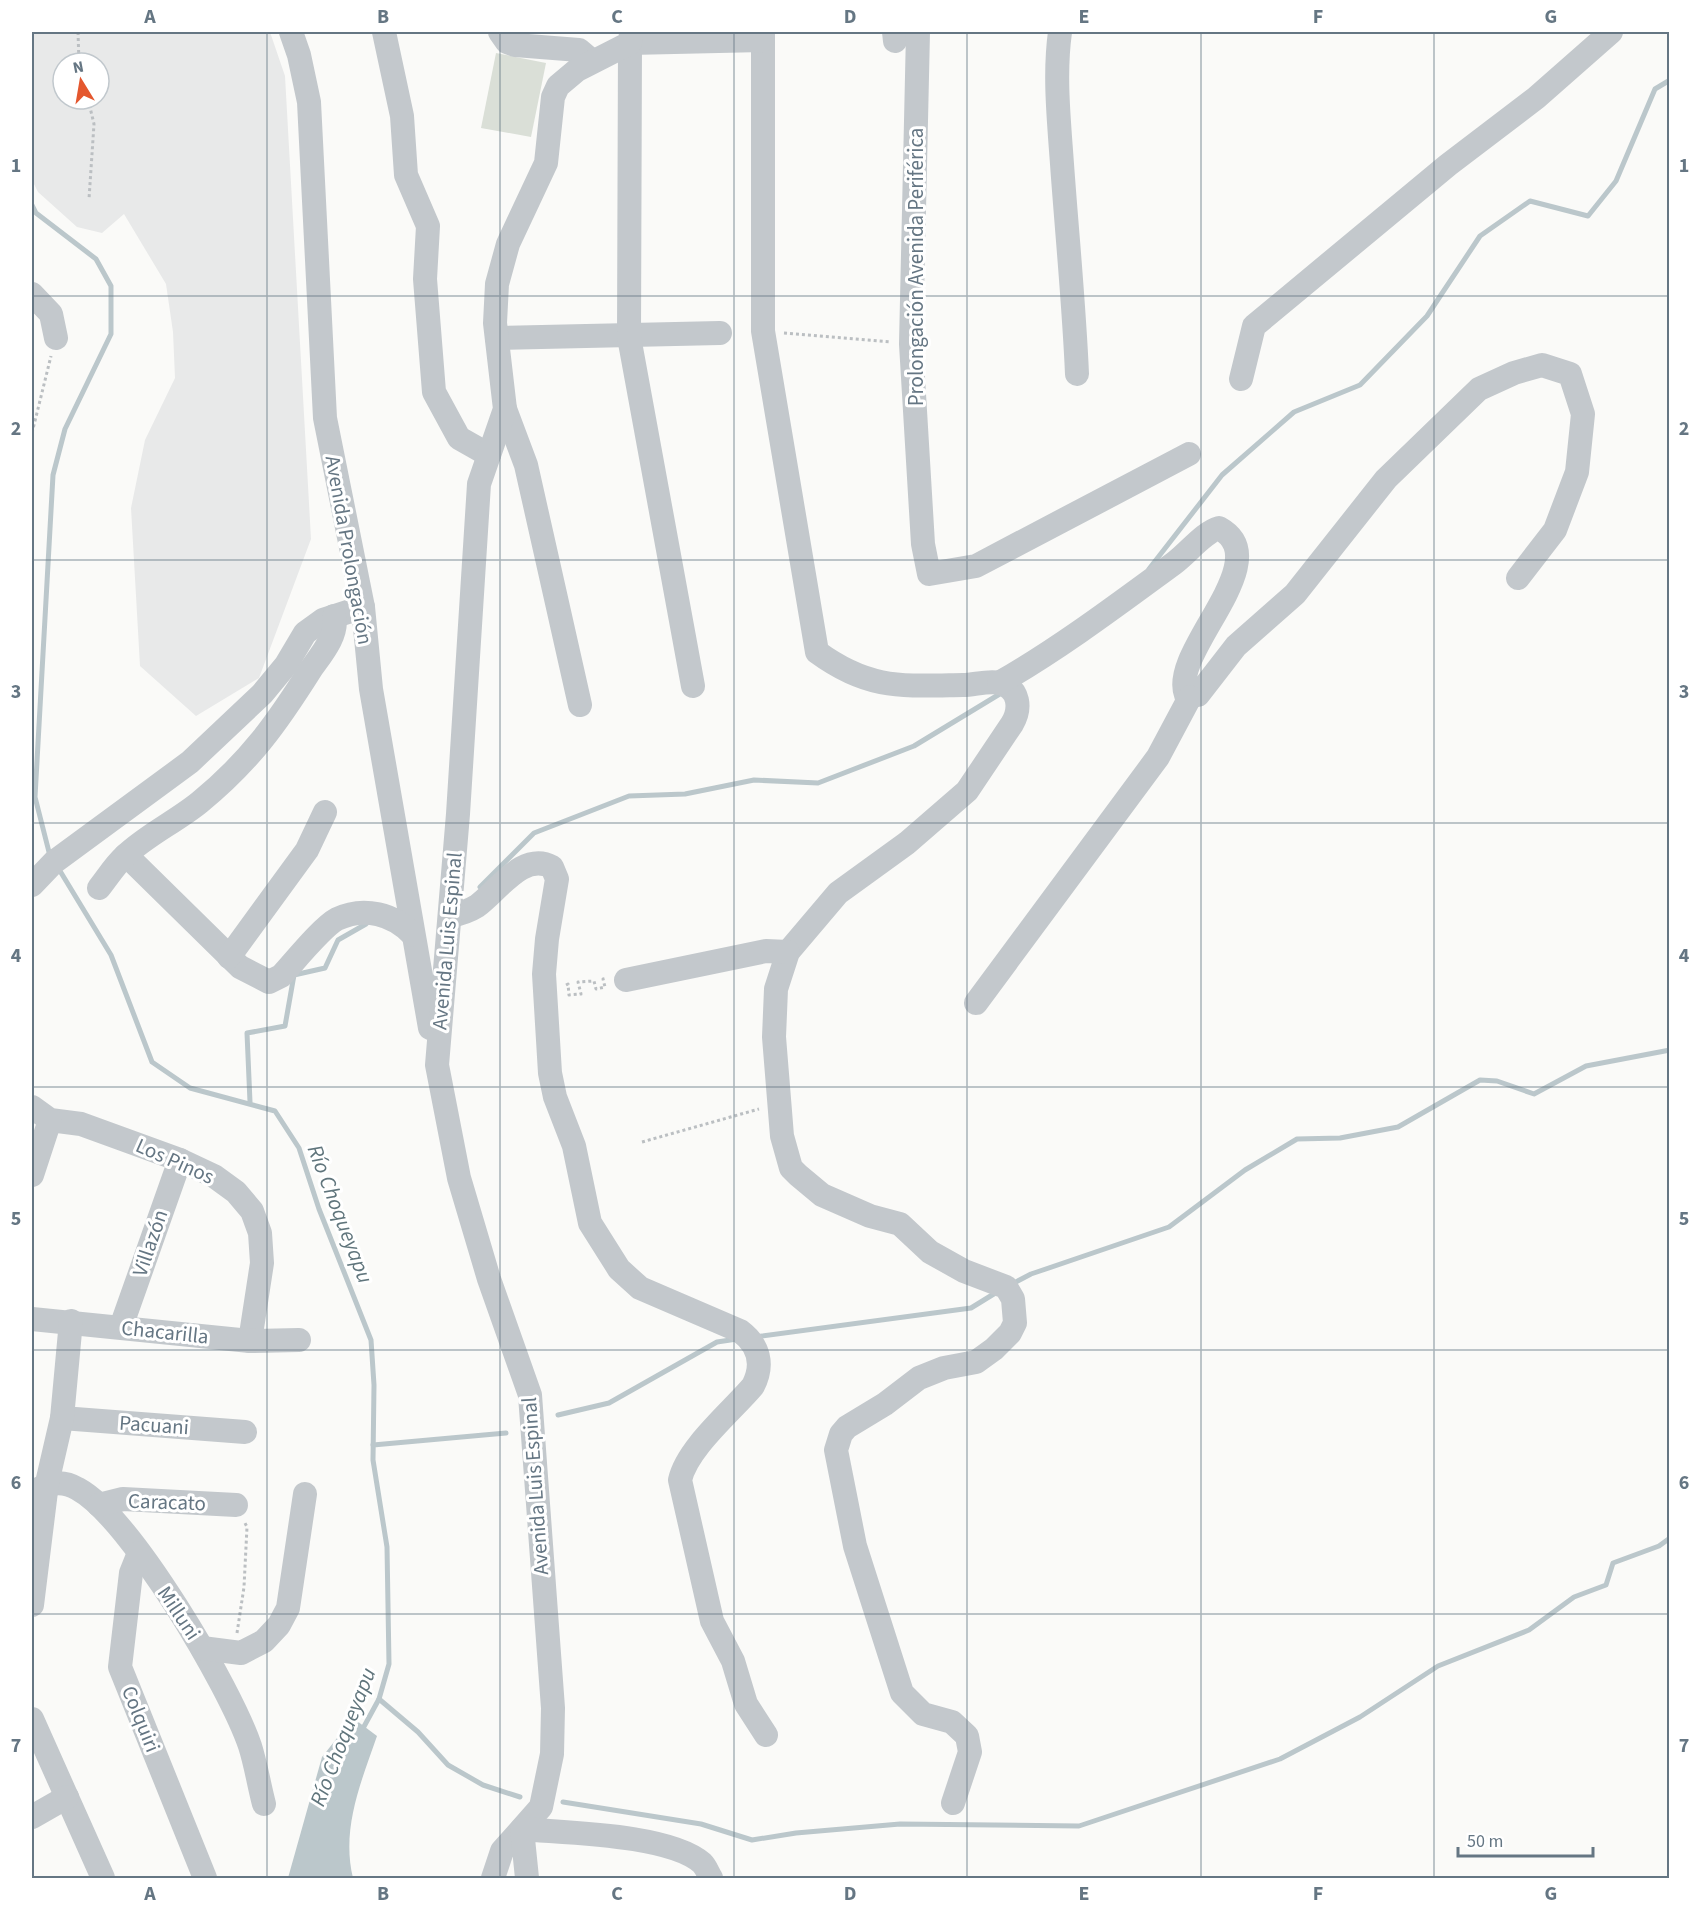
<svg xmlns="http://www.w3.org/2000/svg" width="1701" height="1910" font-family="'Source Sans 3',sans-serif">
<rect width="100%" height="100%" fill="#fafaf8"/>
<!-- built -->
<path fill="#e8e9e9" fill-rule="evenodd" d="M 32,32 L 270,32 L 285,76 L 311,539 L 259,678 L 196,716 L 140,666 L 131,508 L 145,440 L 175,378 L 173,332 L 166,284 L 124,214 L 102,233 L 77,227 L 38,192 L 32,180 ZM 63,63 L 99,63 L 99,99 L 63,99 Z"/>
<!-- green -->
<polygon fill="#dadfd7" points="496,53 546,63 531,137 481,128"/>
<!-- water -->
<path fill="#bbc7cb" d="M 353,1718 L 377,1736 C 361,1782 341,1829 353,1878 L 288,1878 L 322,1757 Z"/>
<g fill="none" stroke-linecap="round" stroke-linejoin="round">
<!-- stream -->
<g stroke="#bbc7cb" stroke-width="5">
<polyline points="32,205 36,213 96,259 111,286 111,334 65,429 53,475 35,797 50,856"/>
<polyline points="1149,569 1222,475 1294,412 1360,385 1427,316 1480,236 1530,201 1588,216 1616,181 1655,89 1670,80"/>
<polyline points="57,866 111,955 152,1062 190,1088 275,1111 299,1148 319,1209 371,1340 374,1385 373,1460 387,1547 389,1664 379,1699 361,1732"/>
<polyline points="480,887 534,833 629,796 685,794 754,780 818,783 914,746 1003,692"/>
<polyline points="250,1102 247,1033 285,1026 294,975 325,968 338,940 366,924"/>
<polyline points="1010,1285 1031,1274 1169,1227 1245,1170 1297,1139 1340,1138 1398,1127 1480,1080 1497,1081 1534,1094 1586,1066 1670,1050"/>
<polyline points="755,1337 971,1308 997,1292"/>
<polyline points="558,1415 609,1403 717,1342 737,1339"/>
<polyline points="373,1445 506,1433"/>
<polyline points="379,1699 418,1732 448,1765 483,1785 520,1797"/>
<polyline points="563,1802 701,1824 752,1840 796,1833 900,1824 1079,1826 1280,1759 1360,1717 1438,1666 1529,1630 1574,1597 1606,1585 1613,1563 1659,1546 1670,1538"/>
</g>
<!-- path -->
<g stroke="#bbbfc2" stroke-width="3" stroke-dasharray="3 3" stroke-linecap="butt">
<polyline points="78,32 79,63"/>
<polyline points="88,99 94,124 89,199"/>
<polyline points="784,333 891,342"/>
<polyline points="32,433 51,356"/>
<polyline points="566,985 568,984 569,995 581,994 578,982 594,981 596,989 605,987 603,979 607,978"/>
<polyline points="642,1142 759,1109"/>
<polyline points="237,1633 244,1587 247,1527 245,1523"/>
</g>
<!-- minor -->
<g stroke="#c3c8cc" stroke-width="24">
<polyline points="291,32 299,55 309,102 325,418 363,607 371,689 430,1028"/>
<polyline points="384,32 402,116 406,175 428,226 425,279 434,392 459,438 489,455"/>
<polyline points="500,32 507,42 515,45 579,50 592,61"/>
<path d="M 763,32 L 763,331 L 817,652 C 869,690 902,686 963,685 C 974,685 989,680 1000,683 C 1020,689 1021,709 1012,724 L 967,791 L 907,843 L 838,893 L 788,952 L 776,989 L 774,1037 L 782,1136 L 791,1168 L 798,1175 L 822,1195 L 870,1216 L 900,1224 L 930,1252 L 964,1271 L 1006,1287 L 1013,1299 L 1015,1323 L 1010,1333 L 994,1349 L 976,1362 L 944,1368 L 919,1378 L 885,1404 L 847,1427 L 841,1434 L 836,1450 L 855,1546 L 902,1693 L 923,1714 L 952,1722 L 967,1736 L 970,1752 L 953,1803"/>
<polyline points="894,32 895,41"/>
<polyline points="918,32 911,344 923,544 929,574 976,566 1189,454"/>
<path d="M 1060,32 C 1054,75 1059,121 1062,164 C 1067,234 1074,304 1077,374"/>
<polyline points="32,294 51,314 56,338"/>
<polyline points="497,338 720,333"/>
<polyline points="1241,379 1254,326 1448,165 1536,98 1611,32"/>
<polyline points="505,409 526,465 580,705"/>
<path d="M 999,683 C 1060,648 1117,605 1173,564 C 1188,553 1204,532 1219,528 C 1279,561 1169,651 1186,695 L 1198,695 L 1236,646 L 1295,594 L 1386,479 L 1479,389 L 1514,373 L 1542,365 L 1570,374 L 1583,414 L 1577,472 L 1555,530 L 1518,578"/>
<polyline points="693,686 629,337 630,43 763,40"/>
<path d="M 126,855 L 240,967 L 269,982 L 281,976 C 294,962 322,927 337,919 C 364,906 394,914 413,935"/>
<polyline points="32,885 54,862 190,762 262,694 286,665 305,633 323,620 363,607"/>
<path d="M 99,888 C 107,878 115,865 125,856 C 145,836 177,821 200,802 C 250,761 277,723 311,669 C 321,655 339,634 334,616"/>
<path d="M 450,916 C 460,914 469,911 477,906 C 498,891 523,851 552,867 L 557,879 L 547,939 L 544,974 L 550,1073 L 555,1097 L 574,1146 L 590,1223 L 619,1269 L 640,1288 L 740,1331 C 759,1345 764,1365 753,1386 C 732,1411 687,1448 680,1480 L 712,1621 L 733,1661 L 746,1704 L 766,1735"/>
<polyline points="229,957 307,850 325,812"/>
<polyline points="626,980 766,951 788,952"/>
<polyline points="976,1003 1158,757 1190,697"/>
<polyline points="32,1107 50,1120 81,1124 180,1160 214,1176 236,1192 252,1211 260,1233 262,1263 250,1341"/>
<polyline points="32,1175 50,1120"/>
<polyline points="32,1319 250,1341 299,1340"/>
<polyline points="121,1327 180,1160"/>
<polyline points="62,1418 245,1432"/>
<path d="M 32,1493 C 47,1483 61,1479 78,1489 C 131,1518 230,1687 250,1746 C 256,1765 259,1785 264,1804"/>
<polyline points="99,1505 123,1499 236,1505"/>
<polyline points="139,1553 131,1573 120,1667 205,1878"/>
<polyline points="32,1605 47,1483 62,1418 71,1321"/>
<polyline points="202,1648 241,1653 264,1641 279,1625 288,1608 305,1494"/>
<polyline points="32,1719 103,1878"/>
<polyline points="32,1817 67,1797"/>
<polyline points="493,1878 502,1851 541,1807 552,1754 553,1708 530,1395 489,1279 459,1178 437,1065 458,814 479,484 505,409 495,323 497,284 508,244 546,163 553,97 558,86 577,70 630,43 631,32"/>
<path d="M 527,1878 L 522,1829 C 565,1833 669,1834 702,1863 C 706,1867 708,1873 711,1878"/>
</g>
</g>
<!-- grid -->
<path fill="none" stroke="#657683" stroke-width="1.5" stroke-opacity="0.55" d="M 267,32 L 267,1878M 500,32 L 500,1878M 734,32 L 734,1878M 967,32 L 967,1878M 1201,32 L 1201,1878M 1434,32 L 1434,1878M 32,296 L 1670,296M 32,560 L 1670,560M 32,823 L 1670,823M 32,1087 L 1670,1087M 32,1350 L 1670,1350M 32,1614 L 1670,1614"/>
<g text-anchor="middle" dominant-baseline="central" stroke-width="6" stroke-linejoin="round" paint-order="stroke">
<!-- street labels -->
<g font-size="21" fill="#657683" stroke="#fff">
<text transform="translate(916 267) rotate(-90)">Prolongación Avenida Periférica</text>
<text transform="translate(349 550) rotate(80)">Avenida Prolongación</text>
<text transform="translate(447 941) rotate(-85)">Avenida Luis Espinal</text>
<text transform="translate(175 1161) rotate(24)">Los Pinos</text>
<text transform="translate(150 1243) rotate(-71)">Villazón</text>
<text transform="translate(165 1332) rotate(6)">Chacarilla</text>
<text transform="translate(154 1425) rotate(4)">Pacuani</text>
<text transform="translate(535 1486) rotate(-94)">Avenida Luis Espinal</text>
<text transform="translate(167 1502) rotate(2)">Caracato</text>
<text transform="translate(179 1613) rotate(56)">Milluni</text>
<text transform="translate(141 1719) rotate(68)">Colquiri</text>
</g>
<!-- water labels -->
<g font-size="22" font-style="italic" fill="#60757c" stroke="#fff">
<text transform="translate(340 1214) rotate(69)">Río Choqueyapu</text>
<text transform="translate(343 1737) rotate(-69)">Río Choqueyapu</text>
</g>
</g>
<!-- border -->
<rect width="1701" height="1910" fill="none" stroke="#ffffff" stroke-width="66"/>
<!-- north arrow -->
<g transform="translate(81 81) rotate(349)"><circle r="28" fill="#ffffff" stroke="#c1c8cd" stroke-width="1.5"/>
<path d="M0-4.5L10 22L0 15L-10 22Z" fill="#e4572e"/>
<text y="-9" font-size="16" font-weight="bold" text-anchor="middle" fill="#657683">N</text>
</g>
<!-- scale -->
<path d="M1458 1847v9h135v-9" fill="none" stroke="#657683" stroke-width="3"/>
<text x="1467" y="1847" font-size="18" fill="#657683" stroke="#ffffff" stroke-width="4.5" paint-order="stroke">50 m</text>
<rect x="33" y="33" width="1635" height="1844" fill="none" stroke="#657683" stroke-width="2"/>
<g font-size="20" text-anchor="middle" font-weight="bold" fill="#657683">
<text x="150" y="23">A</text>
<text x="383" y="23">B</text>
<text x="617" y="23">C</text>
<text x="850" y="23">D</text>
<text x="1084" y="23">E</text>
<text x="1318" y="23">F</text>
<text x="1551" y="23">G</text>
<text x="16" y="172">1</text>
<text x="1684" y="172">1</text>
<text x="16" y="435">2</text>
<text x="1684" y="435">2</text>
<text x="16" y="698">3</text>
<text x="1684" y="698">3</text>
<text x="16" y="962">4</text>
<text x="1684" y="962">4</text>
<text x="16" y="1225">5</text>
<text x="1684" y="1225">5</text>
<text x="16" y="1489">6</text>
<text x="1684" y="1489">6</text>
<text x="16" y="1752">7</text>
<text x="1684" y="1752">7</text>
<text x="150" y="1900">A</text>
<text x="383" y="1900">B</text>
<text x="617" y="1900">C</text>
<text x="850" y="1900">D</text>
<text x="1084" y="1900">E</text>
<text x="1318" y="1900">F</text>
<text x="1551" y="1900">G</text>
</g>
</svg>
